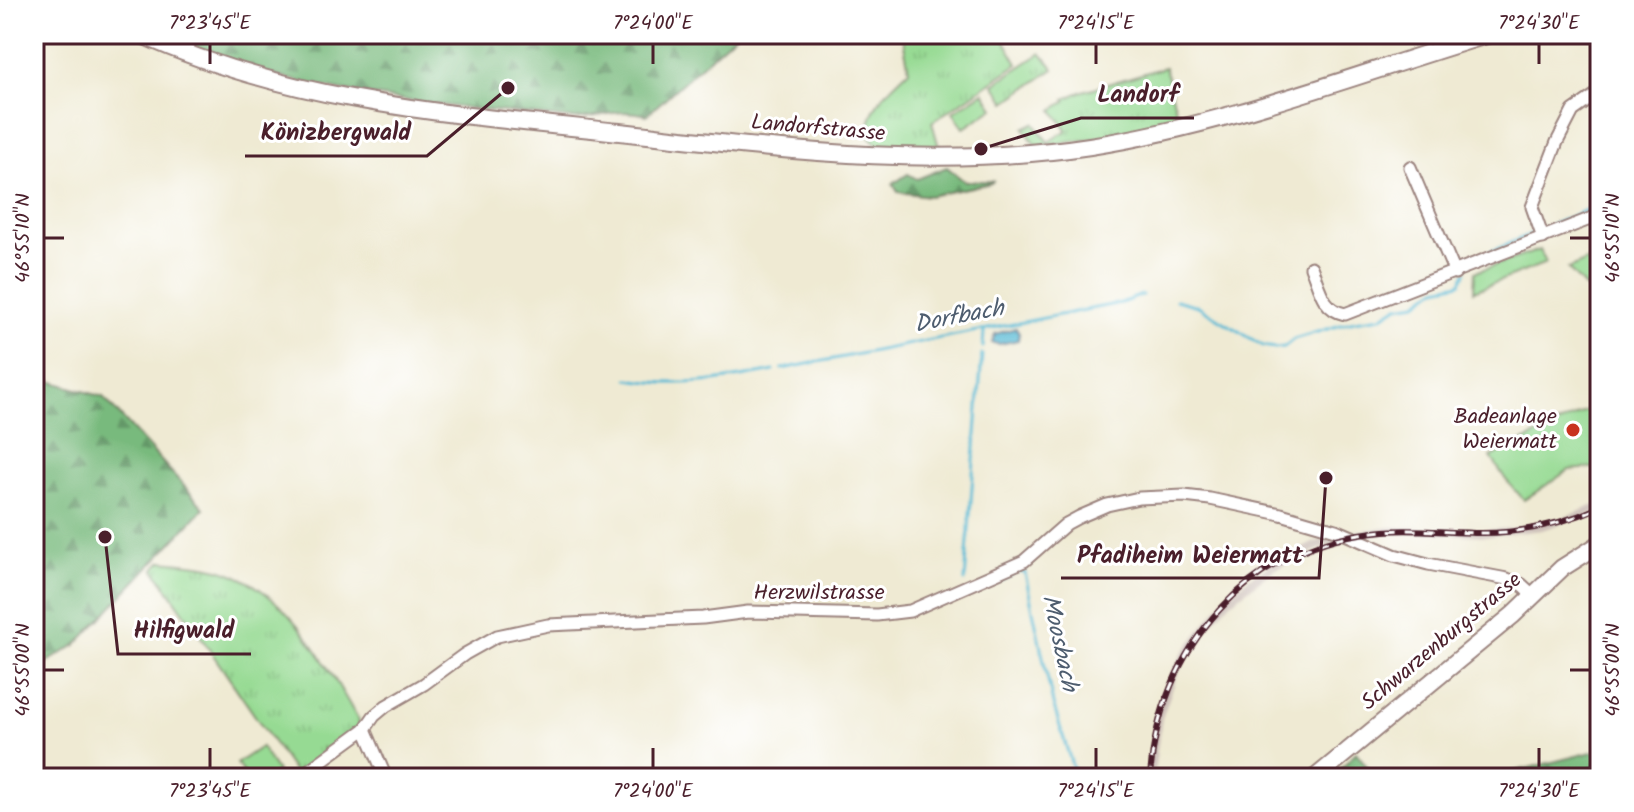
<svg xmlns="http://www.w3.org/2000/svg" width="1634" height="812" font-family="Kalam,sans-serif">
<defs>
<pattern id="grass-tufts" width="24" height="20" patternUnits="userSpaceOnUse" patternTransform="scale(2)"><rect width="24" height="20" fill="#96da93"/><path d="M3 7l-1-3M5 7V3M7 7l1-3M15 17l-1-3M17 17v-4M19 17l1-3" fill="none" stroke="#83bb7f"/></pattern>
<pattern id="forest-firs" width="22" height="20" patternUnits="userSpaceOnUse" patternTransform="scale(2)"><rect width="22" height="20" fill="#78ba7d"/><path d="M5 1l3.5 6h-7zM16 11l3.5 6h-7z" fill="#649767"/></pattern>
</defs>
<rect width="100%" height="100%" fill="#fff"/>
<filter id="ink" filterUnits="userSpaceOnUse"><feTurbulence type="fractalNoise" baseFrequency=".0125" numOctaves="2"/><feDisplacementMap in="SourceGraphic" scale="16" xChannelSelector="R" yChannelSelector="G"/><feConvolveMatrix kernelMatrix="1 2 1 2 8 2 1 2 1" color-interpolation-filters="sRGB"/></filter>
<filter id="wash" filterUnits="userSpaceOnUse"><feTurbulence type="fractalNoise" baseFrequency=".006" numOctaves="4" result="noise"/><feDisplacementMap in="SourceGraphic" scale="32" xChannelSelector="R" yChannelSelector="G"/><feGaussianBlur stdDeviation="1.8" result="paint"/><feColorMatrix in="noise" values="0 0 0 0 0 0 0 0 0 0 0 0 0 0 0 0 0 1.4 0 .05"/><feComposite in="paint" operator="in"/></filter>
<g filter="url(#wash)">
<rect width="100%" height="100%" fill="#efead3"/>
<!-- railway -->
<polygon fill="#cec1ba" points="1600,503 1600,511 1542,530 1491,536 1409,533 1368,536 1328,545 1274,570 1231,602 1203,634 1188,656 1176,679 1162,718 1153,778 1146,778 1155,716 1170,676 1183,652 1220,604 1246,580 1270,564 1315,542 1353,531 1395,527 1482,530 1515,528 1557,520"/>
<!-- grass -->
<g fill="url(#grass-tufts)" stroke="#707c5f" stroke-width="2">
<path d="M 902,34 L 1001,34 L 1018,64 L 932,122 L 940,151 L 882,150 L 867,134 C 872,102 886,92 909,70 Z"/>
<polygon points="1041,53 1054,69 1006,102 994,84"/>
<polygon points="1165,67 1179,122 1125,135 1036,146 1024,128 1034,123 1048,142 1067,130 1053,110 1066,101 1065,99 1080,92"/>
<path d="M 162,561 C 182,563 202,564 222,570 C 288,590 327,666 359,721 L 358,727 L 329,752 L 323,748 L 325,756 L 295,774 L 154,569 Z"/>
</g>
<!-- forest -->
<g fill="url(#forest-firs)" stroke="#616c54" stroke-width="2">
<path d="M 162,34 L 736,34 L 647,115 C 615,106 593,122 563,118 C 432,104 281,94 162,34 Z"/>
<polygon points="947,167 964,181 993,181 991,183 929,196 898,192 893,184 908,174 917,179"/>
<polygon points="34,376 103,397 204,508 76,645 34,670"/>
<polygon points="1600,750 1600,778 1489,778"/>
<polygon points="1356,752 1376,778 1332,778"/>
</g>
<!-- garden -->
<g fill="#96da93" stroke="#707c5f" stroke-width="2">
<polygon points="984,92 994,108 964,128 953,112"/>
<polygon points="1540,250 1546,263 1474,291 1475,272"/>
<polygon points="1600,255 1600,303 1568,269"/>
<polygon points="1600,404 1600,464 1592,468 1569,470 1524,500 1506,480 1491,457"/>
<polygon points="261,747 277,772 267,778 246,778 237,763"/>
</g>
<!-- water -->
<polygon fill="#55b9d4" stroke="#506c80" stroke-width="2" points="1016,328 1019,333 1018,340 1000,344 992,343 995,334"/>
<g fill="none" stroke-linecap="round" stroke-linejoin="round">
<!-- stream -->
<g stroke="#55b9d4" stroke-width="3">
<polyline points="1483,255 1600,204"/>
<polyline points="1176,300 1198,306 1263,346 1275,348 1284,347 1294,339 1354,321 1381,317 1398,306 1417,303 1437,288 1460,283 1466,272"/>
<polyline points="983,347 984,331"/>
<polyline points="782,369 1121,303 1142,295"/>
<path d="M 628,379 C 679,388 723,381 774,371"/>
<polyline points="965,581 982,354"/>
<polyline points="970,593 1004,579 1018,571 1025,573 1053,704 1076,778"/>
</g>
</g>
</g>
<g filter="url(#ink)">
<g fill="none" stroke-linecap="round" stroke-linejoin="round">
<!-- street casing -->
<g stroke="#9c847f" stroke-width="15">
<g id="street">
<polyline points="1410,167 1455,273"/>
<polyline points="1543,238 1532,207 1557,142 1573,111 1600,92"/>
<path d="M 1311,267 C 1319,286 1322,310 1345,314 L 1600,215"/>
<polyline points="365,729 386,778"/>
<polyline points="298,778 365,729 374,716 386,706 424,684 465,654 497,636 548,625 703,618 748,612 877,615 910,611 1024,561 1066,524 1079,517 1107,505 1139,498 1184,496 1210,499 1281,514 1336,530 1394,555 1428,564 1507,579 1521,584 1533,595"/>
</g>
</g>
<!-- secondary casing -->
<g stroke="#9c847f" stroke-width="20">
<g id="secondary">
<path d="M 140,34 C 291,103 457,115 620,132 C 776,149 933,170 1090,146 C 1227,125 1357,74 1490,34"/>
<polyline points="1315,778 1513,615 1562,568 1600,544"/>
</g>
</g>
<!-- street -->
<use href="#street" stroke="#fff" stroke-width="11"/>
<!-- secondary -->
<use href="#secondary" stroke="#fff" stroke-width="16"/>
<!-- rail casing -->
<g stroke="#4a1f2b" stroke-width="6">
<path id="rail" d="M 1150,778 C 1158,648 1250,541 1384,531 C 1416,528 1449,533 1482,533 C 1523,533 1562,524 1600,507"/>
</g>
<!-- rail -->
<use href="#rail" stroke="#fff" stroke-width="3" stroke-dasharray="9" stroke-linecap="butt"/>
</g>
</g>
<!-- ticks -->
<path fill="none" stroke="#4a1f2b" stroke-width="3" d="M 210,44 L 210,64M 653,44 L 653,64M 1096,44 L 1096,64M 1539,44 L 1539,64M 44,238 L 64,238M 1570,238 L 1590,238M 44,670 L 64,670M 1570,670 L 1590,670M 210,748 L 210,768M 653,748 L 653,768M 1096,748 L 1096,768M 1539,748 L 1539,768"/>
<!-- markers -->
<circle fill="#c8321e" stroke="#fff" stroke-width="3" cx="1573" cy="430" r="8"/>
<g text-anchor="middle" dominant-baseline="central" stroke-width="6" stroke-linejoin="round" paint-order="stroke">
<!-- street labels -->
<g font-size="22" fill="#4a1f2b" stroke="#fff">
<text transform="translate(818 129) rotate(5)">Landorfstrasse</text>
<text x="819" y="593">Herzwilstrasse</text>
<text transform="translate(1442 642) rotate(-40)">Schwarzenburgstrasse</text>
</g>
<!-- poi labels -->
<g font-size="22" fill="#4a1f2b" stroke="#fff" text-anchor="end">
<text x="1557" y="417">Badeanlage<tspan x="1557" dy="25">Weiermatt</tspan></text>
</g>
<!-- water labels -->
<g font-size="24" font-style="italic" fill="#4e5d6f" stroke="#fff">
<text transform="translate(959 317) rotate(-11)">Dorfbach</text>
<text transform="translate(1059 643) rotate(78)">Moosbach</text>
</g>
</g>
<!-- callouts -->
<path fill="none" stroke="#4a1f2b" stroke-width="3" d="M981 149L1081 118H1194M508 88L427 156H245M1326 478L1319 578H1061M105 537L118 654H251"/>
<g fill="#4a1f2b" stroke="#fff" stroke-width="3">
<circle cx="981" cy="149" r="8"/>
<circle cx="508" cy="88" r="8"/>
<circle cx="1326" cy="478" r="8"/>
<circle cx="105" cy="537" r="8"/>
</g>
<g font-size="24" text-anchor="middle" font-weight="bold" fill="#4a1f2b" stroke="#fff" stroke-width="6" stroke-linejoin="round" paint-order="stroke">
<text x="1138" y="102">Landorf</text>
<text x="336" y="140">Könizbergwald</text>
<text x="1190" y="563">Pfadiheim Weiermatt</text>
<text x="184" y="638">Hilfigwald</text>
</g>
<!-- margin -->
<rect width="1634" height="812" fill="none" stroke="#fff" stroke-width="88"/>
<rect x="44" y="44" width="1546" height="724" fill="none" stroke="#4a1f2b" stroke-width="3"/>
<g font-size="20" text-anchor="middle" fill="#4a1f2b">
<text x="210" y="29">7°23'45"E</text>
<text x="653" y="29">7°24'00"E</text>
<text x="1096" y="29">7°24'15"E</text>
<text x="1539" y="29">7°24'30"E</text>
<text transform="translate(22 238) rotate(-90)" y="7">46°55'10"N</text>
<text transform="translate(1612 238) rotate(-90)" y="7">46°55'10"N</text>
<text transform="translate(22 670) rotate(-90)" y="7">46°55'00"N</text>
<text transform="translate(1612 670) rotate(-90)" y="7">46°55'00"N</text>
<text x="210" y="797">7°23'45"E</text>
<text x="653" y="797">7°24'00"E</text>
<text x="1096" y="797">7°24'15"E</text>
<text x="1539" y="797">7°24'30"E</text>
</g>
</svg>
